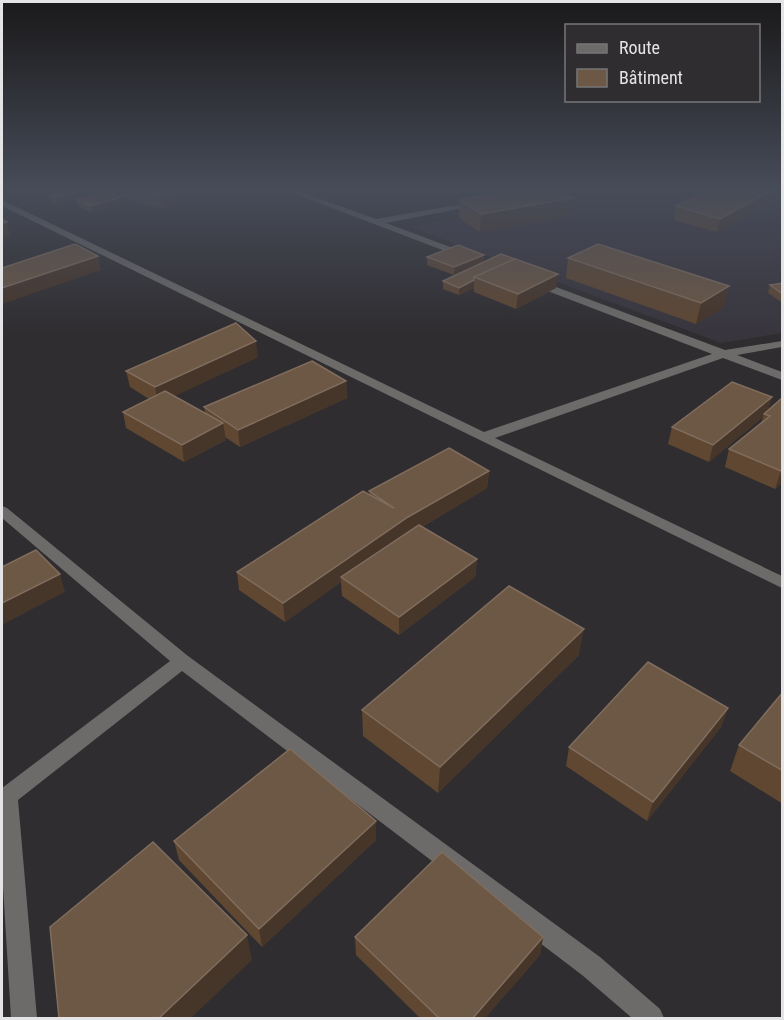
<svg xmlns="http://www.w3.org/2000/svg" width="784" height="1020" font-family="'Roboto Condensed',sans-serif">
<rect width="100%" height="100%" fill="#2f2d30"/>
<!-- built -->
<polygon fill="#38353d" points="646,190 782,190 782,333 721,343 410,227 586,192"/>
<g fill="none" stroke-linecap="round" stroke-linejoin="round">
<!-- minor -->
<g fill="#6c6b69" fill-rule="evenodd">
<polygon points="285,190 296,190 376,219 480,201 484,204 386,223 469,254 469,258 466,259"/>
<polygon points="2,200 484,432 712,354 532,285 532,281 540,281 725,350 782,341 782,347 737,355 782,372 782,380 723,358 495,438 782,576 782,588 2,206"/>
<polygon points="2,506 7,508 188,656 600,957 660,1009 664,1018 632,1018 582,975 182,671 18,800 37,1018 11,1018 2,870 2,788 170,661 2,518"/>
</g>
</g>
<!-- wall -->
<g fill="#5f4732">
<polygon points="96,190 115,190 112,192 122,204 92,213 79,207 77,200 105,192 96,191"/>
<polygon points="120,190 193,190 194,197 164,209 122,197"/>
<polygon points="783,190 783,195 717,232 674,220 676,206"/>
<polygon points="48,195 76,199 58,205 49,201"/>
<polygon points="574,198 571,216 480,232 459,218 460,200"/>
<polygon points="501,254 556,288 516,309 474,292 474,288 459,295 443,289 443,281"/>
<polygon points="484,255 484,262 454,275 427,265 427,257"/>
<polygon points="568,258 729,286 724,307 696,324 566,278"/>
<polygon points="783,283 783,303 768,293 770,285"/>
<polygon points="258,357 174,396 205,413 204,407 346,381 347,398 240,447 225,437 226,440 184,462 126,428 123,412 149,399 130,387 126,371"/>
<polygon points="783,400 783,482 775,489 725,467 729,449 761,424 763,417 709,462 668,444 672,427 768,410"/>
<polygon points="489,471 487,488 422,527 477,559 475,577 399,635 342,596 341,582 285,622 239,590 237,572 370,494 369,491"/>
<polygon points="579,655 438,793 363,736 362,710"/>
<polygon points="783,692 783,804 730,771 739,745"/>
<polygon points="728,708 721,727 647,821 566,766 569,747"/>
<polygon points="376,840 262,947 179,860 174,841"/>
<polygon points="355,937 543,937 540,955 485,1018 420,1018 356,955"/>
</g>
<!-- shaded-wall -->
<g fill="#463529">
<polygon points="179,190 193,190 194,197 164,209 162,196"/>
<polygon points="772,190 783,190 783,195 717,232 720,219"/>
<polygon points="75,192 76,199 58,205 56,198"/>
<polygon points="121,197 122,204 92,213 90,206"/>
<polygon points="574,198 571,216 480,232 481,214"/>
<polygon points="7,222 10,235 2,238 2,223"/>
<polygon points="484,255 484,262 454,275 454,267"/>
<polygon points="98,256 101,270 2,304 2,288"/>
<polygon points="558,274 556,288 516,309 518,294"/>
<polygon points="474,280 474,288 459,295 459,288"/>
<polygon points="729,286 724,307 696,324 701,303"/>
<polygon points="256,341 258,357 158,404 155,387"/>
<polygon points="346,381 347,398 240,447 238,430"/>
<polygon points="772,397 767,414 764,414 763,417 709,462 713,445"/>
<polygon points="223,423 226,440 184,462 182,445"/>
<polygon points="783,470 783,482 775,489 781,471"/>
<polygon points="489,471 487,488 408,535 341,577 341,582 285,622 283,603 408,517"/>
<polygon points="477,559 475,577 399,635 399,617"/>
<polygon points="60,574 65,592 2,625 2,603"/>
<polygon points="584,629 579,655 438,793 440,767"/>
<polygon points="728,708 721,727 647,821 653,802"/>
<polygon points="376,821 376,840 262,947 259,929"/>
<polygon points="247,935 252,960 191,1018 159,1018"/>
<polygon points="543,937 540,955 485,1018 473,1018"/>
</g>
<!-- building -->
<g fill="#6d5845" stroke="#806d5e" stroke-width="1.5">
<polygon points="64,190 68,190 75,192 56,198 48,195"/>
<polygon points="138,190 179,190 162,196"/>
<polygon points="521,190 559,190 574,198 481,214 460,200"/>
<polygon points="709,190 772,190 720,219 676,206"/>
<polygon points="108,191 121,197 90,206 77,200"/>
<polygon points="2,219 7,222 2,223"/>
<polygon points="75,244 98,256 2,288 2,268"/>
<polygon points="598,244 729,286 701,303 568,258"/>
<polygon points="458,245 484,255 454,267 427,257"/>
<polygon points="501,254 515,259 474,277 474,280 459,288 443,281"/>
<polygon points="515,259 558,274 518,294 474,277"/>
<polygon points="783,283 783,294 770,285"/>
<polygon points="236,323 256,341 155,387 126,371"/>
<polygon points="312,361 346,381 238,430 204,407"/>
<polygon points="732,382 772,397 713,445 672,427"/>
<polygon points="165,391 223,423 182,445 123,412"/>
<polygon points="781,399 783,400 783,470 781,471 729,449 770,416 764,414"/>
<polygon points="449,448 489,471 408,517 283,603 237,572 363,491 394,508 369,491"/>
<polygon points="419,525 477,559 399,617 341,577"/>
<polygon points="36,550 60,574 2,603 2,567"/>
<polygon points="509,586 584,629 440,767 362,710"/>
<polygon points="648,662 728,708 653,802 569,747"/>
<polygon points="783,692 783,771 739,745"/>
<polygon points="290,749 376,821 259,929 174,841"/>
<polygon points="153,842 247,935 159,1018 59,1018 50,927"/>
<polygon points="442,852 543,937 473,1018 439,1018 355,937"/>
</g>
<!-- sky -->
<linearGradient id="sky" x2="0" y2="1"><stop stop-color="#1a191a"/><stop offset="0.57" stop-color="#474c59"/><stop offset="1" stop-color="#474c59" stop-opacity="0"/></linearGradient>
<rect width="784" height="333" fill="url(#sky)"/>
<!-- border -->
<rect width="784" height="1020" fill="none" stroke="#e4e3e5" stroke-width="6"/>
<!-- legend -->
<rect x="565" y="24" width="195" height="78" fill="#2f2d30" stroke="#777678" stroke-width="1.5"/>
<rect x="577" y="44" width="30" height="9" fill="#6c6b69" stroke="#777678" stroke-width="1.5"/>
<text x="619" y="54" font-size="18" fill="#e4e3e5">Route</text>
<rect x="577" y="69" width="30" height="18" fill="#6d5845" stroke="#777678" stroke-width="1.5"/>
<text x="619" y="84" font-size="18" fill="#e4e3e5">Bâtiment</text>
</svg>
